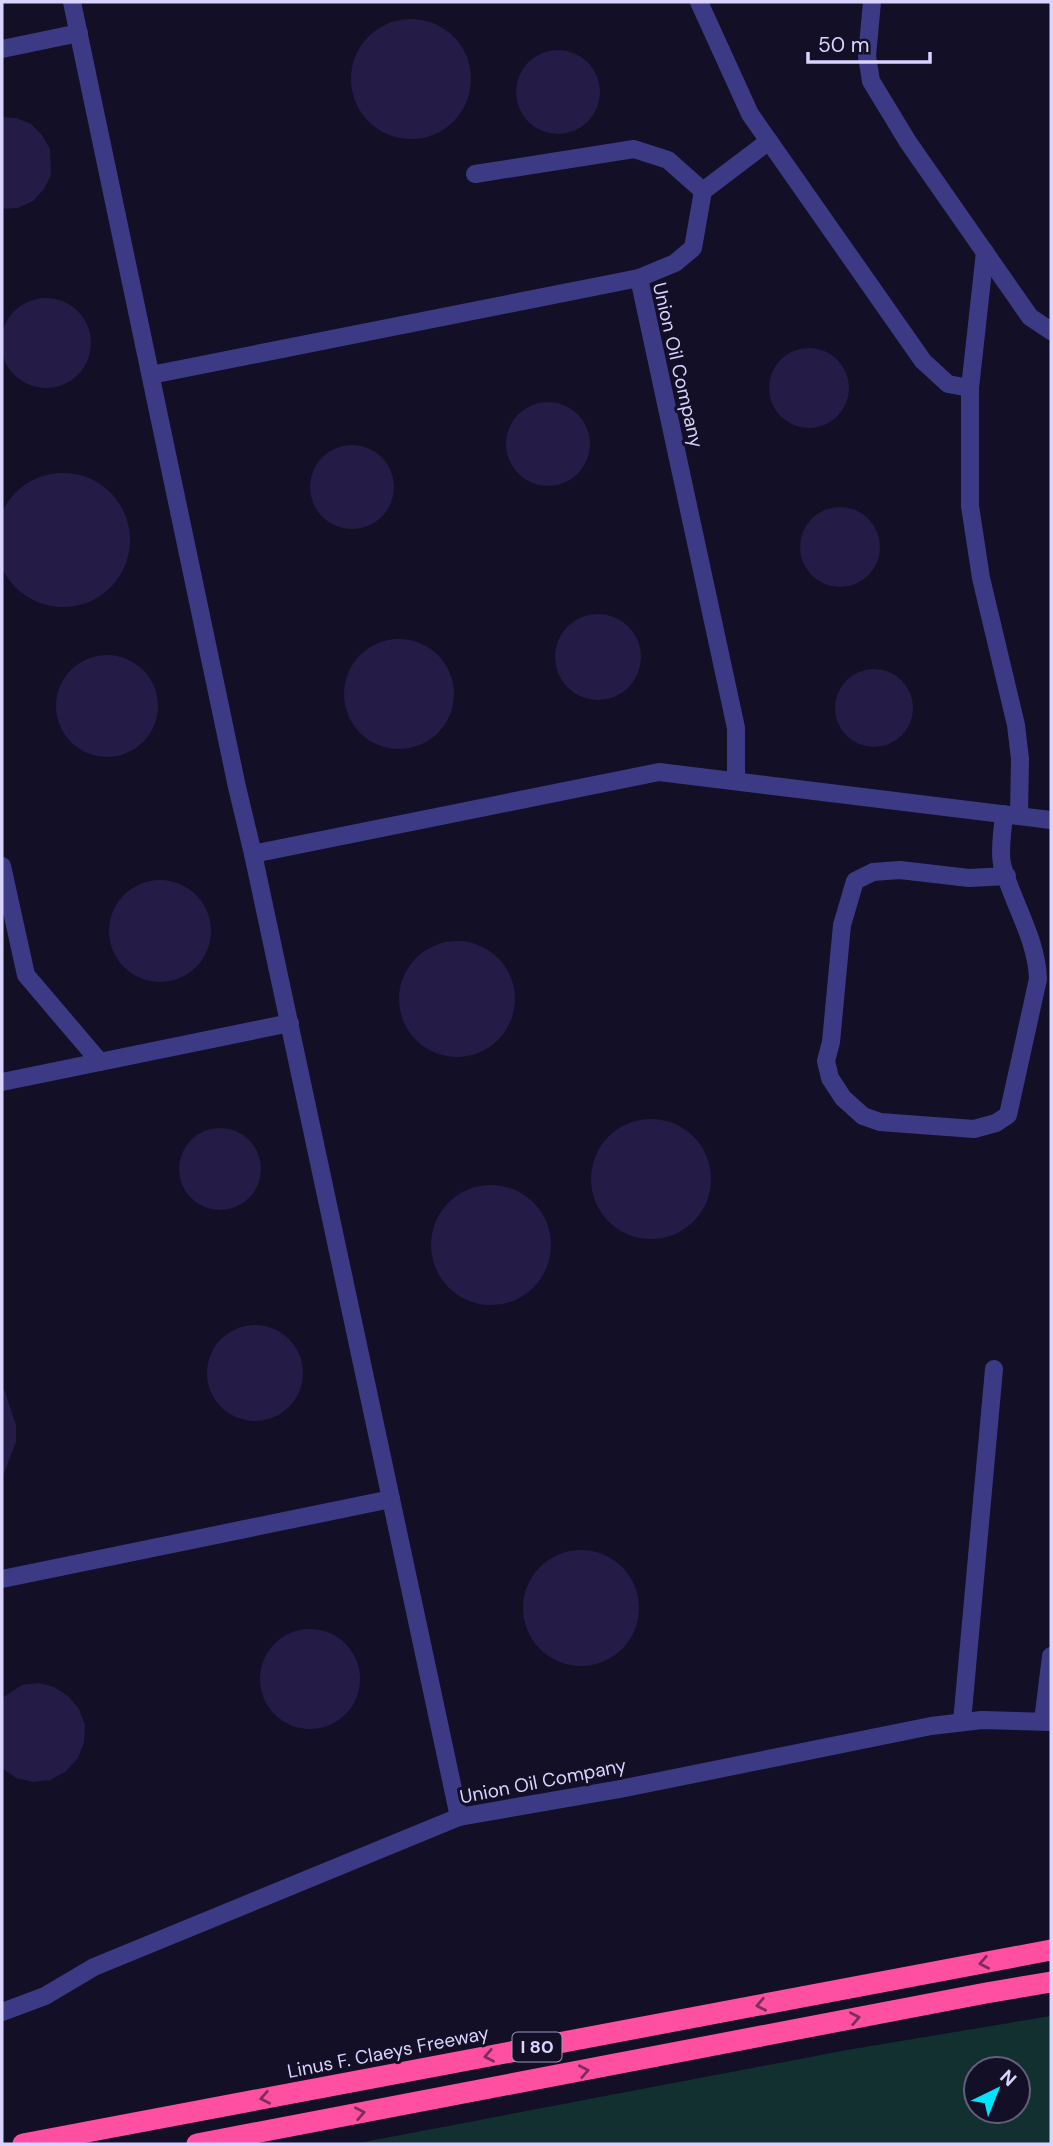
<svg xmlns="http://www.w3.org/2000/svg" width="1053" height="2146" font-family="'DM Sans',sans-serif">
<rect width="100%" height="100%" fill="#130f26"/>
<!-- green -->
<path fill="#12302f" fill-rule="evenodd" d="M 1051,2016 L 1051,2144 L 353,2144 L 847,2050 ZM 976,2069 L 1018,2069 L 1018,2111 L 976,2111 Z"/>
<!-- building -->
<g fill="#241b47">
<circle cx="411" cy="79" r="60"/>
<circle cx="558" cy="92" r="42"/>
<polygon points="2,117 16,118 31,124 42,135 50,149 51,175 44,189 33,201 18,208 2,209"/>
<circle cx="46" cy="343" r="45"/>
<circle cx="809" cy="388" r="40"/>
<circle cx="548" cy="444" r="42"/>
<circle cx="352" cy="487" r="42"/>
<circle cx="63" cy="540" r="67"/>
<circle cx="840" cy="547" r="40"/>
<circle cx="598" cy="657" r="43"/>
<circle cx="399" cy="694" r="55"/>
<circle cx="107" cy="706" r="51"/>
<circle cx="874" cy="708" r="39"/>
<circle cx="160" cy="931" r="51"/>
<circle cx="457" cy="999" r="58"/>
<circle cx="651" cy="1179" r="60"/>
<circle cx="220" cy="1169" r="41"/>
<circle cx="491" cy="1245" r="60"/>
<circle cx="255" cy="1373" r="48"/>
<polygon points="4,1389 16,1425 16,1442 3,1476 2,1390"/>
<circle cx="581" cy="1608" r="58"/>
<circle cx="310" cy="1679" r="50"/>
<polygon points="39,1683 54,1687 68,1696 79,1709 85,1725 84,1742 78,1758 65,1772 50,1780 33,1782 16,1778 2,1768 2,1698 22,1685"/>
</g>
<g fill="none" stroke-linecap="round" stroke-linejoin="round">
<!-- minor -->
<g stroke="#3d3a85" stroke-width="18">
<polyline points="72,2 237,787 253,854 459,1817"/>
<polyline points="699,2 750,114 923,361 948,384 970,388"/>
<polyline points="872,2 867,56 871,81 908,142 1030,317 1051,331"/>
<polyline points="2,49 79,33"/>
<polyline points="475,174 634,149 668,160 703,191"/>
<polyline points="985,252 970,388 970,506 981,578 1016,725 1020,759 1019,816"/>
<polyline points="639,278 675,263 693,248 703,191 769,141"/>
<polyline points="151,375 639,278 736,728 736,781"/>
<path d="M 1004,814 C 1003,829 999,849 1002,864 C 1012,902 1037,939 1038,979 L 1008,1115 L 996,1123 L 974,1129 L 880,1122 L 863,1116 L 843,1098 L 830,1078 L 826,1061 L 831,1042 L 842,925 L 855,881 L 873,872 L 900,870 L 969,878 L 1007,876"/>
<polyline points="253,854 659,772 1051,820"/>
<polyline points="2,866 26,975 100,1062"/>
<polyline points="2,1082 290,1023"/>
<polyline points="2,1579 391,1499"/>
<polyline points="1043,1721 1051,1656"/>
<polyline points="962,1722 994,1369"/>
<polyline points="2,2012 45,1996 94,1967 459,1817 620,1789 931,1726 982,1720 1051,1722"/>
</g>
<!-- highway -->
<g stroke="#ff4fa3" stroke-width="21">
<polyline points="23,2144 1051,1950"/>
<polyline points="197,2144 986,1993 1051,1982"/>
</g>
</g>
<!-- one-way arrows -->
<defs><path id="oneway-chevron" d="M-2-3.5L2.5 0L-2 3.5" fill="none" stroke-width="1.6" stroke-linecap="round" stroke-linejoin="round" transform="scale(1.75)"/></defs>
<g stroke="#7d2c5e">
<use href="#oneway-chevron" transform="translate(984 1963) rotate(169)"/>
<use href="#oneway-chevron" transform="translate(761 2005) rotate(169)"/>
<use href="#oneway-chevron" transform="translate(855 2018) rotate(-11)"/>
<use href="#oneway-chevron" transform="translate(489 2056) rotate(169)"/>
<use href="#oneway-chevron" transform="translate(584 2071) rotate(-11)"/>
<use href="#oneway-chevron" transform="translate(265 2098) rotate(169)"/>
<use href="#oneway-chevron" transform="translate(360 2113) rotate(-11)"/>
</g>
<g text-anchor="middle" dominant-baseline="central" stroke-width="6" stroke-linejoin="round" paint-order="stroke">
<!-- shield labels -->
<rect fill="#130f26" stroke="#9e99be" stroke-width="2" x="512.5" y="2032.5" width="49" height="29" rx="5"/>
<g font-size="18" font-weight="bold" fill="#d9d4ff">
<text x="537" y="2047">I 80</text>
</g>
<!-- street labels -->
<g font-size="19" fill="#d9d4ff" stroke="#130f26">
<text transform="translate(678 365) rotate(77)">Union Oil Company</text>
<text transform="translate(543 1781) rotate(-11)">Union Oil Company</text>
<text transform="translate(388 2052) rotate(-11)">Linus F. Claeys Freeway</text>
</g>
</g>
<!-- border -->
<rect width="1053" height="2146" fill="none" stroke="#d9d4ff" stroke-width="7"/>
<!-- north arrow -->
<g transform="translate(997 2090) rotate(43)"><circle r="33" fill="#130f26" stroke="#625e7d" stroke-width="2"/>
<path d="M0-5L12 26L0 18L-12 26Z" fill="#00e5ff"/>
<text y="-10" font-size="19" font-weight="bold" text-anchor="middle" fill="#d9d4ff">N</text>
</g>
<!-- scale -->
<path d="M808 52v10h122v-10" fill="none" stroke="#d9d4ff" stroke-width="3.5"/>
<text x="818" y="52" font-size="21" fill="#d9d4ff" stroke="#130f26" stroke-width="5" paint-order="stroke">50 m</text>
</svg>
